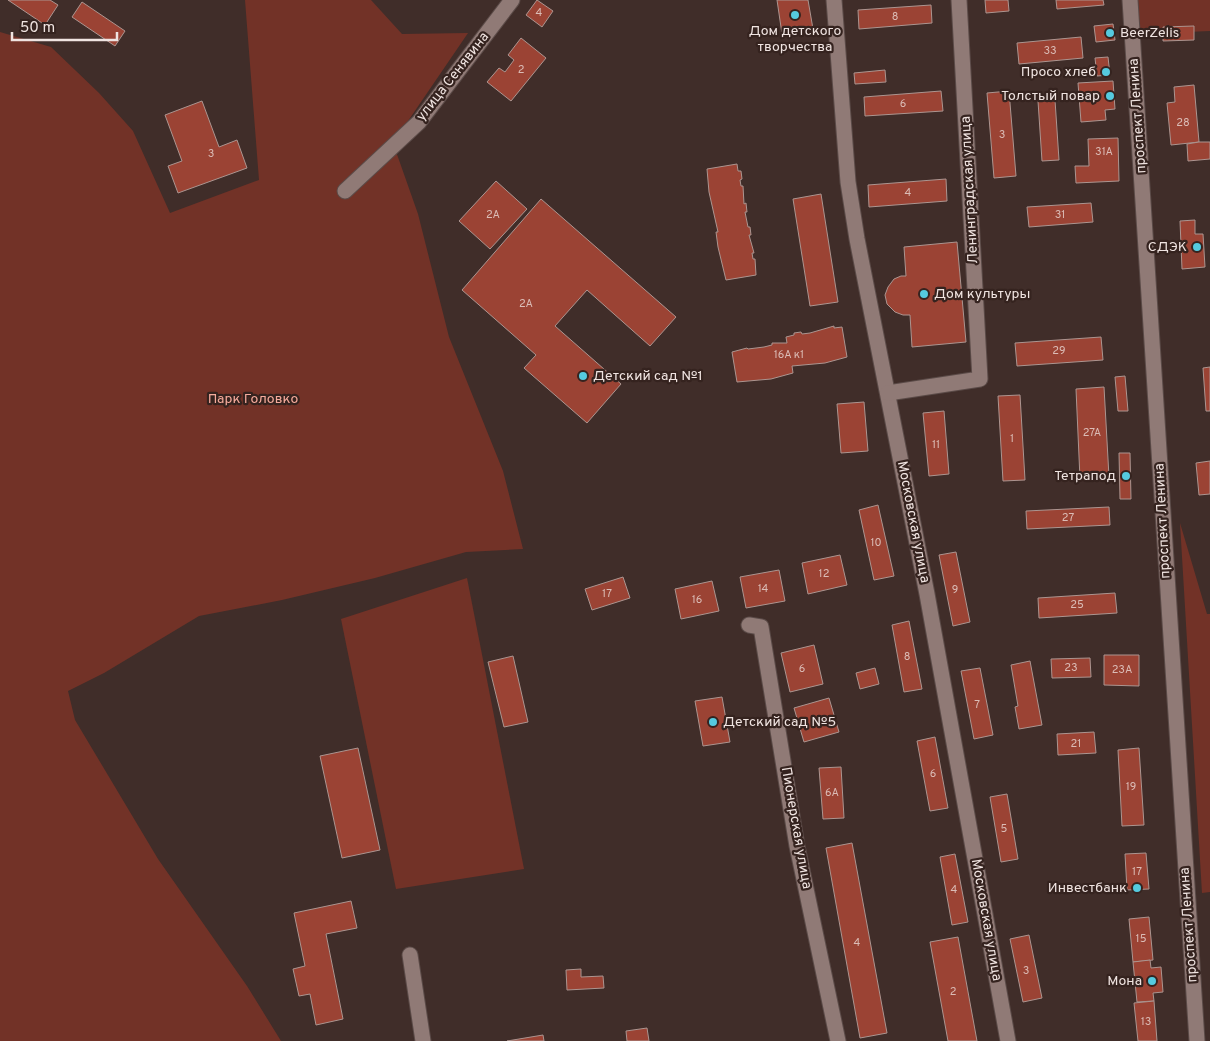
<svg xmlns="http://www.w3.org/2000/svg" width="1210" height="1041" font-family="Overpass,sans-serif">
<rect width="100%" height="100%" fill="#402d29"/>
<!-- green -->
<g fill="#723227">
<polygon points="245,0 371,0 402,34 468,33 393,143 418,214 449,337 503,471 523,549 466,552 375,578 282,600 199,616 104,673 68,691 75,720 158,859 247,986 281,1041 0,1041 0,32 51,47 99,93 133,131 170,213 259,180"/>
<polygon points="1138,0 1210,0 1210,31 1140,34"/>
<polygon points="1180,523 1207,614 1210,614 1210,892 1202,893"/>
<polygon points="467,578 524,869 396,889 341,619"/>
</g>
<!-- building -->
<g fill="#9b4334" stroke="#ac9590">
<polygon points="8,0 50,0 58,5 45,25"/>
<polygon points="537,0 553,11 542,27 526,15"/>
<polygon points="777,0 808,0 813,29 782,34"/>
<polygon points="985,0 1008,0 1009,11 986,13"/>
<polygon points="1056,0 1103,0 1104,5 1057,9"/>
<polygon points="82,2 125,31 115,46 72,17"/>
<polygon points="931,5 932,23 859,29 858,10"/>
<polygon points="1113,24 1115,40 1096,42 1094,26"/>
<polygon points="1194,26 1194,40 1163,41 1163,27"/>
<polygon points="1081,37 1083,58 1019,64 1017,43"/>
<polygon points="521,38 546,58 511,101 487,82 499,68 505,72 514,60 508,55"/>
<polygon points="1108,57 1110,75 1097,76 1095,58"/>
<polygon points="885,70 886,82 855,84 854,73"/>
<polygon points="1113,81 1115,109 1105,110 1106,120 1081,122 1078,83"/>
<polygon points="1194,85 1199,142 1171,145 1167,103 1175,102 1174,87"/>
<polygon points="941,91 943,111 865,116 864,97"/>
<polygon points="1009,91 1016,176 994,178 987,93"/>
<polygon points="1055,100 1059,160 1042,161 1038,101"/>
<polygon points="202,101 219,147 237,140 247,168 178,193 168,166 182,161 165,115"/>
<polygon points="1118,138 1119,181 1076,183 1075,166 1089,166 1088,139"/>
<polygon points="1199,142 1210,142 1210,159 1188,161 1187,144"/>
<polygon points="737,164 738,171 741,171 742,179 740,180 741,186 743,186 744,204 746,203 747,212 745,212 748,227 750,227 751,235 749,235 754,253 752,253 753,259 755,259 756,275 726,280 718,247 716,232 718,232 709,192 707,169"/>
<polygon points="946,179 947,201 869,207 868,185"/>
<polygon points="496,181 527,209 490,249 459,221"/>
<polygon points="821,194 838,302 810,306 793,199"/>
<polygon points="541,199 676,317 650,346 587,290 555,326 621,384 587,423 524,368 536,355 462,290"/>
<polygon points="1091,203 1093,222 1029,227 1027,207"/>
<polygon points="1195,220 1195,234 1203,234 1205,267 1182,269 1180,221"/>
<polygon points="957,242 966,342 912,347 910,315 903,315 895,312 887,304 885,295 888,287 894,279 901,276 906,276 904,247"/>
<polygon points="834,326 834,328 842,327 847,357 825,363 792,366 793,373 771,379 737,382 732,352 747,348 748,349 764,347 772,345 772,343 787,343 786,337 794,335 794,333 801,332 802,334 810,333"/>
<polygon points="1101,337 1103,360 1017,366 1015,343"/>
<polygon points="1210,367 1210,411 1206,411 1203,368"/>
<polygon points="1125,376 1128,411 1118,411 1115,377"/>
<polygon points="1104,387 1109,477 1080,479 1076,389"/>
<polygon points="1020,395 1025,480 1003,481 998,396"/>
<polygon points="864,402 868,451 841,453 837,404"/>
<polygon points="944,411 949,474 929,476 923,413"/>
<polygon points="1119,453 1130,453 1131,499 1120,499"/>
<polygon points="1210,461 1210,494 1199,495 1196,463"/>
<polygon points="878,505 894,576 874,580 859,510"/>
<polygon points="1109,507 1110,525 1027,529 1026,511"/>
<polygon points="956,552 970,622 953,626 939,555"/>
<polygon points="840,555 847,585 808,594 802,563"/>
<polygon points="779,570 785,601 746,608 740,577"/>
<polygon points="623,577 630,598 592,610 585,589"/>
<polygon points="712,581 719,611 681,619 675,589"/>
<polygon points="1115,593 1117,613 1039,618 1038,598"/>
<polygon points="909,621 922,689 904,692 892,625"/>
<polygon points="814,645 823,684 790,692 781,653"/>
<polygon points="1104,655 1139,655 1139,686 1104,685"/>
<polygon points="513,656 528,722 504,727 488,662"/>
<polygon points="1090,658 1091,677 1052,678 1051,659"/>
<polygon points="1030,661 1042,725 1019,729 1015,707 1018,706 1011,665"/>
<polygon points="875,668 879,684 860,689 856,673"/>
<polygon points="980,668 993,735 974,739 961,671"/>
<polygon points="722,697 730,742 703,746 695,701"/>
<polygon points="829,698 839,732 804,742 794,708"/>
<polygon points="1094,732 1096,753 1058,755 1057,734"/>
<polygon points="935,737 948,808 930,811 917,741"/>
<polygon points="358,748 380,850 342,858 320,756"/>
<polygon points="1139,748 1144,825 1122,826 1118,750"/>
<polygon points="841,767 844,818 823,819 819,768"/>
<polygon points="1007,794 1018,859 1001,862 990,797"/>
<polygon points="852,843 887,1033 860,1038 826,848"/>
<polygon points="1146,853 1149,889 1127,890 1125,854"/>
<polygon points="955,854 968,922 952,925 940,857"/>
<polygon points="351,901 357,928 326,934 343,1019 316,1025 310,994 299,996 293,969 305,966 294,913"/>
<polygon points="1149,917 1153,960 1133,962 1129,919"/>
<polygon points="1029,935 1042,998 1023,1002 1010,939"/>
<polygon points="958,937 977,1041 948,1041 930,942"/>
<polygon points="1150,960 1151,968 1161,967 1163,992 1153,993 1154,1001 1137,1002 1133,962"/>
<polygon points="581,969 581,977 603,976 604,988 567,990 566,970"/>
<polygon points="1154,1001 1157,1041 1138,1041 1134,1003"/>
<polygon points="647,1028 649,1041 627,1041 626,1031"/>
<polygon points="543,1035 544,1041 507,1041"/>
</g>
<g fill="none" stroke-linecap="round" stroke-linejoin="round">
<!-- minor casing -->
<g stroke="#5b4b48" stroke-width="17">
<g id="minor">
<polyline points="834,0 848,182 857,239 927,594 1008,1041"/>
<polyline points="345,191 419,122 512,0"/>
<polyline points="888,393 980,379 959,0"/>
<polyline points="749,625 761,627 797,846 838,1041"/>
<polyline points="410,955 423,1041"/>
</g>
</g>
<!-- secondary casing -->
<g stroke="#5b4b48" stroke-width="17">
<polyline id="secondary" points="1130,0 1197,1041"/>
</g>
<!-- minor -->
<use href="#minor" stroke="#907a76" stroke-width="15"/>
<!-- secondary -->
<use href="#secondary" stroke="#907a76" stroke-width="15"/>
</g>
<!-- markers -->
<g fill="#55cadf" stroke="#35231f" stroke-width="2">
<circle cx="795" cy="15" r="5"/>
<circle cx="1110" cy="33" r="5"/>
<circle cx="1106" cy="72" r="5"/>
<circle cx="1110" cy="96" r="5"/>
<circle cx="1197" cy="247" r="5"/>
<circle cx="924" cy="294" r="5"/>
<circle cx="583" cy="376" r="5"/>
<circle cx="1126" cy="476" r="5"/>
<circle cx="713" cy="722" r="5"/>
<circle cx="1137" cy="888" r="5"/>
<circle cx="1152" cy="981" r="5"/>
</g>
<g text-anchor="middle" dominant-baseline="central" stroke-width="4.5" stroke-linejoin="round" paint-order="stroke">
<!-- number labels -->
<g font-size="11" fill="#dbbcb6">
<text x="539" y="13">4</text>
<text x="895" y="17">8</text>
<text x="1050" y="51">33</text>
<text x="521" y="70">2</text>
<text x="903" y="104">6</text>
<text x="1183" y="123">28</text>
<text x="1002" y="135">3</text>
<text x="1104" y="152">31А</text>
<text x="211" y="154">3</text>
<text x="908" y="193">4</text>
<text x="493" y="215">2А</text>
<text x="1060" y="215">31</text>
<text x="526" y="304">2А</text>
<text x="1059" y="351">29</text>
<text x="789" y="355">16А к1</text>
<text x="1092" y="433">27А</text>
<text x="1012" y="439">1</text>
<text x="936" y="445">11</text>
<text x="1068" y="518">27</text>
<text x="876" y="543">10</text>
<text x="824" y="574">12</text>
<text x="763" y="589">14</text>
<text x="955" y="590">9</text>
<text x="607" y="594">17</text>
<text x="697" y="600">16</text>
<text x="1077" y="605">25</text>
<text x="907" y="657">8</text>
<text x="1071" y="668">23</text>
<text x="802" y="669">6</text>
<text x="1122" y="670">23А</text>
<text x="977" y="705">7</text>
<text x="1076" y="744">21</text>
<text x="933" y="774">6</text>
<text x="1131" y="787">19</text>
<text x="832" y="793">6А</text>
<text x="1004" y="829">5</text>
<text x="1137" y="872">17</text>
<text x="954" y="890">4</text>
<text x="1141" y="939">15</text>
<text x="857" y="943">4</text>
<text x="1026" y="971">3</text>
<text x="953" y="992">2</text>
<text x="1146" y="1022">13</text>
</g>
<!-- poi labels -->
<g font-size="14" fill="#f0e4e1" stroke="#35231f" text-anchor="end">
<text x="795" y="31" text-anchor="middle">Дом детского<tspan x="795" dy="16">творчества</tspan></text>
<text x="1120" y="33" text-anchor="start">BeerZelis</text>
<text x="1096" y="72">Просо хлеб</text>
<text x="1100" y="96">Толстый повар</text>
<text x="1187" y="247">СДЭК</text>
<text x="934" y="294" text-anchor="start">Дом культуры</text>
<text x="593" y="376" text-anchor="start">Детский сад №1</text>
<text x="1116" y="476">Тетрапод</text>
<text x="723" y="722" text-anchor="start">Детский сад №5</text>
<text x="1127" y="888">Инвестбанк</text>
<text x="1142" y="981">Мона</text>
</g>
<!-- street labels -->
<g font-size="14" fill="#f0e4e1" stroke="#35231f">
<text transform="translate(453 77) rotate(-52)">улица Сенявина</text>
<text transform="translate(1138 116) rotate(-94)">проспект Ленина</text>
<text transform="translate(970 190) rotate(-93)">Ленинградская улица</text>
<text transform="translate(1163 521) rotate(-93)">проспект Ленина</text>
<text transform="translate(913 522) rotate(79)">Московская улица</text>
<text transform="translate(796 828) rotate(80)">Пионерская улица</text>
<text transform="translate(986 920) rotate(80)">Московская улица</text>
<text transform="translate(1189 925) rotate(-94)">проспект Ленина</text>
</g>
<!-- park labels -->
<g font-size="14" fill="#f6ab9c" stroke="#35231f">
<text x="253" y="399">Парк Головко</text>
</g>
</g>
<!-- scale -->
<path d="M12 32v8h105v-8" fill="none" stroke="#f0e4e1" stroke-width="2.5"/>
<text x="20" y="32" font-size="15" fill="#f0e4e1" stroke="#35231f" stroke-width="4" paint-order="stroke">50 m</text>
</svg>
